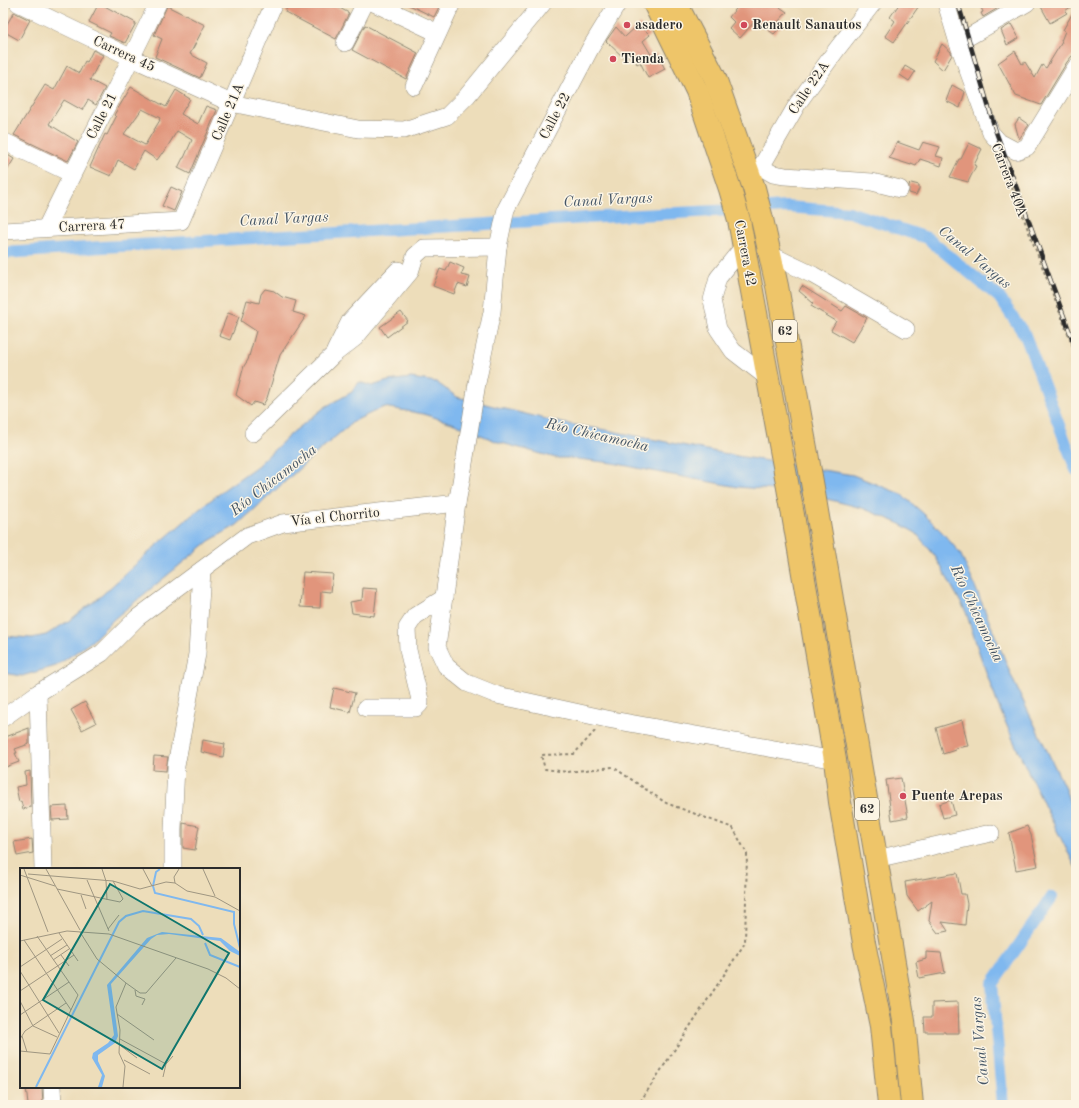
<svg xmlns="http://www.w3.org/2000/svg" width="1079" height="1108" font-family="'Old Standard TT',serif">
<rect width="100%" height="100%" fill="#fcf5e5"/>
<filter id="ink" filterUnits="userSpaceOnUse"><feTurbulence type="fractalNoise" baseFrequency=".025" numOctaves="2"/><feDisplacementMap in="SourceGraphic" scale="8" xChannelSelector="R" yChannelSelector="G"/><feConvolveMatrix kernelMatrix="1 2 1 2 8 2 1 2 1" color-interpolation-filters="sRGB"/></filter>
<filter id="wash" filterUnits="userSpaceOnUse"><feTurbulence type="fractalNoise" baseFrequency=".012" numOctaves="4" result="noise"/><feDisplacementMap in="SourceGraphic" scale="16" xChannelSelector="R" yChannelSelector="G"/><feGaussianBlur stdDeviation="0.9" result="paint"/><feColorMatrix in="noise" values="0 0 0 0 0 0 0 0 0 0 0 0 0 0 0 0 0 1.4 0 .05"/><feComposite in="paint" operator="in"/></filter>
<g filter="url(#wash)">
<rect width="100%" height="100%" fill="#edddba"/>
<!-- water -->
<polygon fill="#7fb8ef" stroke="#55728d" points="411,378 436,382 457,397 562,423 606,430 737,456 853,475 901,494 924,514 941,531 960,553 974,584 1014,682 1065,788 1076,822 1076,868 1045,807 1014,742 998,705 980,655 966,612 935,556 916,533 896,522 862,508 831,500 785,491 738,487 667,474 613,463 569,458 556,458 498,442 452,423 424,414 384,407 354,421 321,449 237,525 209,541 114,619 92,641 56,666 22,676 3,673 3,636 32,638 46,635 70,620 101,596 158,544 192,515 226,488 257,466 292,433 325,407 352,392 359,382 372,386 388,381"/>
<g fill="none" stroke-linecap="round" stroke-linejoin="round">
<!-- canal -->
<g stroke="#7fb8ef" stroke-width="12">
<polyline points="3,253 603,217 787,207 849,212 927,238 999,297 1025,335 1076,470"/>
<polyline points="1003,1105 992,984 1052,897"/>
</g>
</g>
<g id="blocks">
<!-- building -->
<g fill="#e1957b" fill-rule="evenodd">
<polygon points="99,3 136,23 125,43 109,36 111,33 89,22"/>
<polygon points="289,3 330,3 349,13 336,39 285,12"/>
<polygon points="405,3 441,3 434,17"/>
<polygon points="741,3 774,3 787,12 778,22 782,25 774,34 755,21 740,38 729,28 734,22 729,17"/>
<polygon points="900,3 921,3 894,42 885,36 895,21 890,17"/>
<polygon points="979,3 1007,3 983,17 981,13 983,12"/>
<polygon points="1039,3 1076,3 1065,11 1067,13 1050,23"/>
<polygon points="167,6 205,25 190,54 207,63 200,78 155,57 162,39 154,35"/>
<polygon points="1076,7 1076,52 1073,56 1072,56 1067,62 1041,105 1016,96 998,63 1015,51 1022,64 1025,62 1035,78 1042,65 1046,68 1062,42 1061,41 1065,31 1063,30"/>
<polygon points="14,12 30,20 19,40 3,31"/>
<polygon points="639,24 650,35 643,41 652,56 657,53 665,69 648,78 640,62 637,64 630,53 625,59 606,41 616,27 625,37"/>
<polygon points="1011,24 1019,38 1007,45 1001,30"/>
<polygon points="365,25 418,53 406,79 352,50"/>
<polygon points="942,44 951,52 952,55 943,70 933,61"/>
<polygon points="93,50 103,55 90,80 105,88 96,105 88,100 82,110 64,100 49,124 78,142 68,161 14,135 45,85 54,90 67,66 79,73 85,61 87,62"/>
<polygon points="905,66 915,72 909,81 900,75"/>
<polygon points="952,85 965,92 960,108 946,101"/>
<path d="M 131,87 L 166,107 L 176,90 L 190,99 L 181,114 L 198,124 L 206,106 L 217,110 L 190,174 L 178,168 L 183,158 L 184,158 L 192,140 L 177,131 L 163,154 L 162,153 L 157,160 L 144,151 L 134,169 L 118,160 L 111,176 L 90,167 L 105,134 L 107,135 L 116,117 L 114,115 ZM 142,109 L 160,118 L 159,120 L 160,120 L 145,145 L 124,134 Z"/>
<polygon points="1019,118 1029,125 1019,139 1015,124"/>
<polygon points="897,142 919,150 923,142 940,147 936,156 943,158 941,166 920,159 916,166 911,164 911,165 889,158"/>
<polygon points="969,143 982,149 974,165 976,166 968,182 950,177 959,159 961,159"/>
<polygon points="3,152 14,159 3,177"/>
<polygon points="911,183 919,185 919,189 916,195 909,193 909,185"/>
<polygon points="171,187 182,192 174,211 162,206"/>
<polygon points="450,262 464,268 461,275 470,277 467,287 458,284 454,294 433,286 440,269 446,271"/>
<polygon points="802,286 842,311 846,306 867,318 852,342 831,330 836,321 811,306 813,303 799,291"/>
<polygon points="265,289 274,291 282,297 296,301 293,312 306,316 280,355 267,398 263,405 254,402 251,406 236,395 244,366 248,360 256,331 241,321 247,300 259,303 261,294"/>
<polygon points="401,312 408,321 387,337 380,327"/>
<polygon points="228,313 239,317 230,340 219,336"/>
<polygon points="303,572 333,574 331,592 321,591 320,608 300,607"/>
<polygon points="363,588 377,589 374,616 352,613 350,602 362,600"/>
<polygon points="334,688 355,693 350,712 330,707"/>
<polygon points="85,702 96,723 82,730 71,710"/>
<polygon points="962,720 968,746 955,748 955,750 943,754 936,728"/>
<polygon points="29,728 29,744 15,749 17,753 15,753 19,762 3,768 3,738"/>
<polygon points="203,740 225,744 223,757 201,752"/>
<polygon points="154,756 168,757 166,771 153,770"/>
<polygon points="30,771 31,807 23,809 21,801 19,802 16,787 26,785 25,772"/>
<polygon points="901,778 908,817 892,820 886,780"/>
<polygon points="951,800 955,815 943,818 939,804"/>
<polygon points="67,806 68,819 52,820 51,807"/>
<polygon points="183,823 199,826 195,850 183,848"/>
<polygon points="1027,826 1031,835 1038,866 1016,870 1009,833"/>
<polygon points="32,839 33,853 17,856 14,842"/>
<polygon points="957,873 961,894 965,894 967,904 965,925 942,922 948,931 938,933 929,921 932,901 918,911 907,896 905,882"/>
<polygon points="926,952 941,953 945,973 919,978 916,962 926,959"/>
<polygon points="958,1002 959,1033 945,1033 945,1032 925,1032 924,1017 932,1017 932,1003"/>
<polygon points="26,1087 42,1087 43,1104 28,1105"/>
</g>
</g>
</g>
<g filter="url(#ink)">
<use href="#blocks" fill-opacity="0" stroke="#8c8472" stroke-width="1"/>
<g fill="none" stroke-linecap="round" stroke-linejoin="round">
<!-- minor casing -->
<g stroke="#8c8472" stroke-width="18">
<g id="minor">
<polyline points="18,3 132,58 231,103 358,129 404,130 447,116 467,96 543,3"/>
<polyline points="374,3 438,33"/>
<polyline points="946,3 958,43 991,133 999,142 1016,151 1027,147 1076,67"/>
<polyline points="345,43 365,3"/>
<polyline points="958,43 1027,3"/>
<polyline points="414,86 452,3"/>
<polyline points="3,141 72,174"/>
<polyline points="761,167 773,174 785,176 872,182 900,189"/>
<polyline points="750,176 761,167 798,103 837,49 873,3"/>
<path d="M 46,228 C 82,153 122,79 158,3"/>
<polyline points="3,231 181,221 274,3"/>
<polyline points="744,246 718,278 712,300 718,329 733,351 768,378"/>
<polyline points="769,254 813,275 906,329"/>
<polyline points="335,351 350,321 398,270"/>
<polyline points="253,433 333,355 355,338 410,272 415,256 424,248 498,247"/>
<polyline points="457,503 437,647 446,666 467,683 497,695 607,719 835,760"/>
<polyline points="38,693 43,869"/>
<polyline points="366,708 416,708 420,704 420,700 408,650 407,628 415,616 444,598"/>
<polyline points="3,718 38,693 102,653 137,618 247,536 283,523 457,503 461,482 477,383 492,312 498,247 506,209 591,47 618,3"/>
<polyline points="876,859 991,833"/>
<polyline points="173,869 173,829 176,766 197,654 202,570"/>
<polyline points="52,1087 53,1105"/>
</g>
</g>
<!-- highway casing -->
<g stroke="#8c8472" stroke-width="24">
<g id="highway">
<polyline points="654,3 697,91 730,189 739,220 793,515 835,760 840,802 864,943 881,1026 889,1105"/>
<polyline points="676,3 715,78 754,188 762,219 777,286 812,482 904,1021 912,1105"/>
</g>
</g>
<!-- path -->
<g stroke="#8c8472" stroke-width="2" stroke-dasharray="3 3" stroke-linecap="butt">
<polyline points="1001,159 1076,355"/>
<polyline points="595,731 574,754 541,755 545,769 567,772 613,767 666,803 733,828 747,854 745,943 638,1105"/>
</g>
<!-- minor -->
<use href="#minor" stroke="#fff" stroke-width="17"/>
<!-- highway -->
<use href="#highway" stroke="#eec569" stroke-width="22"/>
<!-- rail casing -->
<g stroke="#2b2b2b" stroke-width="4.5">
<polyline id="rail" points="958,3 996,132 1076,349"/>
</g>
<!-- rail -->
<use href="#rail" stroke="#fcf5e5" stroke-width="3" stroke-dasharray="9" stroke-linecap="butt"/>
</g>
</g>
<!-- markers -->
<g fill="#d1495b" stroke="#fcf5e5" stroke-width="1.5">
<circle cx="627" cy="25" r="4"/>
<circle cx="744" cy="25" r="4"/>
<circle cx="613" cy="59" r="4"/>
<circle cx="903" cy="796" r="4"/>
</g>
<g text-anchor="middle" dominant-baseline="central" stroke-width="3" stroke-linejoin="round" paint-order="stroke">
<!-- shield labels -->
<g fill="#fcf5e5" stroke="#6a6863" stroke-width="1">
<rect x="773" y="320" width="24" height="22" rx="3"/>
<rect x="855" y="798" width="24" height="22" rx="3"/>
</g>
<g font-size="13" font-weight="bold" fill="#2b2b2b">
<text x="785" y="331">62</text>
<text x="867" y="809">62</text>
</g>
<!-- poi labels -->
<g font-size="14" font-weight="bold" fill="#2b2b2b" stroke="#fcf5e5" text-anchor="start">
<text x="635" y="25">asadero</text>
<text x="752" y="25">Renault Sanautos</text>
<text x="621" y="59">Tienda</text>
<text x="911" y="796">Puente Arepas</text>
</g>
<!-- street labels -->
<g font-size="14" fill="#2b2b2b" stroke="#fcf5e5">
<text transform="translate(124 54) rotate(25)">Carrera 45</text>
<text transform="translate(809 88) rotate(-56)">Calle 22A</text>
<text transform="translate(228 112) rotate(-67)">Calle 21A</text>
<text transform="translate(102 116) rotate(-63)">Calle 21</text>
<text transform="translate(555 116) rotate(-62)">Calle 22</text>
<text transform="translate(1009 180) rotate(69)">Carrera 40A</text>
<text transform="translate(92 226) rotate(-3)">Carrera 47</text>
<text transform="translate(745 253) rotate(79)">Carrera 42</text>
<text transform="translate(335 517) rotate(-6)">Vía el Chorrito</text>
</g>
<!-- water labels -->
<g font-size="15" font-style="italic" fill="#456" stroke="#fcf5e5">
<text transform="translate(608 201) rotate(-3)">Canal Vargas</text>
<text transform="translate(284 220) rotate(-3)">Canal Vargas</text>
<text transform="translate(974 258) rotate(40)">Canal Vargas</text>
<text transform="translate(597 436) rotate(13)">Río Chicamocha</text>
<text transform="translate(274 481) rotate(-38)">Río Chicamocha</text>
<text transform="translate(976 614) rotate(65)">Río Chicamocha</text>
<text transform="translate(981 1041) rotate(-95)">Canal Vargas</text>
</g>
</g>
<!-- overview -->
<g transform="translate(20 868)">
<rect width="220" height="220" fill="#edddba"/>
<path d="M 142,64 L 201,70 L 220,84 L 220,88 L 210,83 L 200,73 L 149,66 L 137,67 L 131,71 L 91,116 L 98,168 L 95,175 L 78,187 L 78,193 L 85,208 L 82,219 L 78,219 L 82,207 L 72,190 L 73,185 L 88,175 L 94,167 L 87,117 L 127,70 Z" fill="#7fb8ef"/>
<path fill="none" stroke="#7fb8ef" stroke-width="2" d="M 140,1 L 136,4 L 133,18 L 135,25 L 214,44 L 214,56 L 220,80M 185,75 L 190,87 L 220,99M 16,219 L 99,54 L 106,48 L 123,43 L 171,51 L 179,58 L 183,67"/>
<path fill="none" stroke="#9f9681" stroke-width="1" d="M 4,1 L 28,64M 26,1 L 60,62M 82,1 L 86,13 L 87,32M 123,1 L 132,18M 183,1 L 195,28M 8,6 L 93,13 L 120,21 L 146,14 L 155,15 L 167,23 L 195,29 L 220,43M 0,7 L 35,18M 67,12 L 89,63M 155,15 L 154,9 L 159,1M 37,21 L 100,34 L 103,31 L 93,13M 61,27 L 66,41M 88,61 L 99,47M 60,64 L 77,91 L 106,115 L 96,139 L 100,162 L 99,185 L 105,198 L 103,219M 39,65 L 58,93M 4,72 L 51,142M 0,73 L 47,63 L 89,66 L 188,101 L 206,110 L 220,121M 41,87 L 49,98M 30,88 L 47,77M 33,92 L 49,81M 0,99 L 42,71M 0,103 L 39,165M 106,115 L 120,125 L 126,125 L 156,90M 115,122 L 116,128 L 125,131 L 122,137M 0,123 L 54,87M 0,133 L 13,158 L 37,169M 97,146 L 134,172M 0,147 L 49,114M 2,168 L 7,184M 0,171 L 5,163 L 46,135M 100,171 L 146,196M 101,178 L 117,190M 0,183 L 30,186 L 58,127 L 17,68M 104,192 L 130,206M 143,209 L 146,196 L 153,188"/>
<path fill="#0f766e" fill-opacity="0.15" stroke="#0f766e" stroke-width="2" d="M 90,16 L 209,85 L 142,201 L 23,132 Z"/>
<rect width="220" height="220" fill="none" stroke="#2b2b2b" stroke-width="2"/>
</g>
<!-- margin -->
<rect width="1079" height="1108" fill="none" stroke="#fcf5e5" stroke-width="16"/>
</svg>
